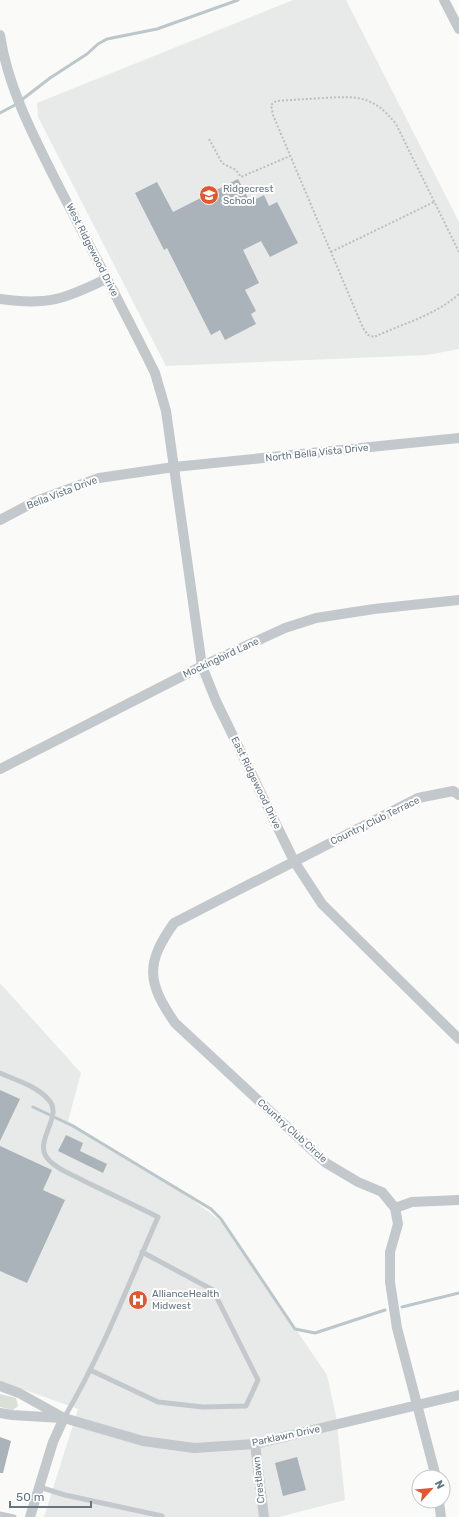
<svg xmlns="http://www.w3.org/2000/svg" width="459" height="1517" font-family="Rubik,sans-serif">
<rect width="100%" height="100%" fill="#fafaf8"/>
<!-- built -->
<g fill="#e8e9e9">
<polygon points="293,0 346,0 459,222 459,349 427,355 166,366 38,117 37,103"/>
<polygon points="0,983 81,1073 68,1121 184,1193 224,1224 327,1375 336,1416 345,1500 279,1517 44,1517 78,1409 0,1381"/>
</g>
<!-- green -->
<polygon fill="#dadfd7" points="0,1394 16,1398 18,1406 13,1410 0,1407"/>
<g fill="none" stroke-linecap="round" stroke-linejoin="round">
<!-- stream -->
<g stroke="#bbc7cb" stroke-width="3">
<polyline points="0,113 15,105 50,78 87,54 98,44 107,39 157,29 238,0"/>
<polyline points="33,1107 73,1126 211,1209 221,1219 295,1329 315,1333 385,1310"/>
<polyline points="402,1307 459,1293"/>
</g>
</g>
<!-- building -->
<g fill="#aab3b9">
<polygon points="238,179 250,202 264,195 269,206 277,202 298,243 270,257 261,241 243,250 259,283 245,290 256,311 251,314 256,324 225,340 220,330 211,335 167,248 164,250 135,193 157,182 173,212"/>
<polygon points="0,1090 20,1099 0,1141"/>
<polygon points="66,1135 83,1143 80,1151 107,1164 103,1173 58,1151"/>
<polygon points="0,1146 52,1170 43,1190 65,1200 27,1283 0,1271"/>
<polygon points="0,1437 11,1441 3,1473 0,1473"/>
<polygon points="297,1457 306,1490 283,1496 275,1463"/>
</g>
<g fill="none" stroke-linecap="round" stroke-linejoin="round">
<!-- path -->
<g stroke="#bbbfc2" stroke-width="2" stroke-dasharray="2 2" stroke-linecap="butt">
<polyline points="209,139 222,163 236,170 241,177 290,156"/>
<polyline points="331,252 434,202"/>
<path d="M 459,252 L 396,124 C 373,95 357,96 323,98 C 307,99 292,100 276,101 L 271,105 L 273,115 L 363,328 L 368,335 L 374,337 C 402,324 436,315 459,294"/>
</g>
<!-- service -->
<g stroke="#c3c8cc" stroke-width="5">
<path d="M 0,1073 C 16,1080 36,1086 48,1099 C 65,1116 32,1141 48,1159 C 56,1169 73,1175 84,1181 C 109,1193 134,1205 158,1217 C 128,1285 102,1354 64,1418"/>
<polyline points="90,1370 158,1402 203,1407 246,1406 258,1380 213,1290 142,1252"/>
<polyline points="39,1487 65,1495 162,1516"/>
<polyline points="0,1514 14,1517"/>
</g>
<!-- minor -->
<g stroke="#c3c8cc" stroke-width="10">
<polyline points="444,0 459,29"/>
<path d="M 0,35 C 8,89 35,139 59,187 C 91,249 124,310 155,373 L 166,411 L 202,666 L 216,701 L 294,861 L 322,904 L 459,1039"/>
<path d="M 0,299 C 47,306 65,299 106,279"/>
<polyline points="0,520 36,501 99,478 174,467 459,438"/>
<polyline points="0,769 202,666 285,628 316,618 374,609 459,600"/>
<polyline points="395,1208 412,1202 459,1200"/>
<polyline points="0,1386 19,1393 64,1418 143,1441 194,1448 255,1444 459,1395"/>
<polyline points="0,1413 12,1415 62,1418"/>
<polyline points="255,1444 264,1517"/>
<path d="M 436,1477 L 397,1328 L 390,1282 L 390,1252 L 398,1224 L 395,1208 L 382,1192 L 358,1182 L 326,1163 L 175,1023 C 147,982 145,964 174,923 L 418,798 L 453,791 L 459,795"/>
<polyline points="439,1501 441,1517"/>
<polyline points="30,1517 53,1442 64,1418"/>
</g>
</g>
<!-- icons -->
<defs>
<g id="school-disc" transform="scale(1)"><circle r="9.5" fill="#e4572e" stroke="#fff"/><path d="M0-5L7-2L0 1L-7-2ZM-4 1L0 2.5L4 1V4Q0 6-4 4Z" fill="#fff"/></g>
<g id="hospital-disc" transform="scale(1)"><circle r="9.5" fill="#e4572e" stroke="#fff"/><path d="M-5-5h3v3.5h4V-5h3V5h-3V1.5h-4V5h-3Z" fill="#fff"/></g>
</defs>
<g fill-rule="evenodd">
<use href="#school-disc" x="209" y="195"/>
<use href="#hospital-disc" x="138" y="1300"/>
</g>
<g text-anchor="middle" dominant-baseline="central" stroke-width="4" stroke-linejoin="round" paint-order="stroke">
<!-- poi labels -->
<g font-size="10" fill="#657683" stroke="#fff" text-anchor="start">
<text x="223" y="189">Ridgecrest<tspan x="223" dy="12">School</tspan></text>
<text x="152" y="1294">AllianceHealth<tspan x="152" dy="12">Midwest</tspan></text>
</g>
<!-- street labels -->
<g font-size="10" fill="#657683" stroke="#fff">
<text transform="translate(92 250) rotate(63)">West Ridgewood Drive</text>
<text transform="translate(317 453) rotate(-6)">North Bella Vista Drive</text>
<text transform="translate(62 493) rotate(-21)">Bella Vista Drive</text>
<text transform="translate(221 658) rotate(-25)">Mockingbird Lane</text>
<text transform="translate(256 783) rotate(64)">East Ridgewood Drive</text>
<text transform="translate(375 821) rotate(-26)">Country Club Terrace</text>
<text transform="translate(292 1131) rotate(42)">Country Club Circle</text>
<text transform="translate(286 1436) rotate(-12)">Parklawn Drive</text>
<text transform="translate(259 1480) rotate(-96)">Crestlawn</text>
</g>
</g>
<!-- north arrow -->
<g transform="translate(431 1489) rotate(63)"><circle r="19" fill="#ffffff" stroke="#c1c8cd"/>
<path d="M0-3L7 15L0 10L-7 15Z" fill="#e4572e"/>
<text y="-6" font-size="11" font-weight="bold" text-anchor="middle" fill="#657683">N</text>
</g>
<!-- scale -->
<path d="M10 1501v6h81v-6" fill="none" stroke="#657683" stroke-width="2"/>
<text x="16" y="1501" font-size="12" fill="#657683" stroke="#ffffff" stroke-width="3" paint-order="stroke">50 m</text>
</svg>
